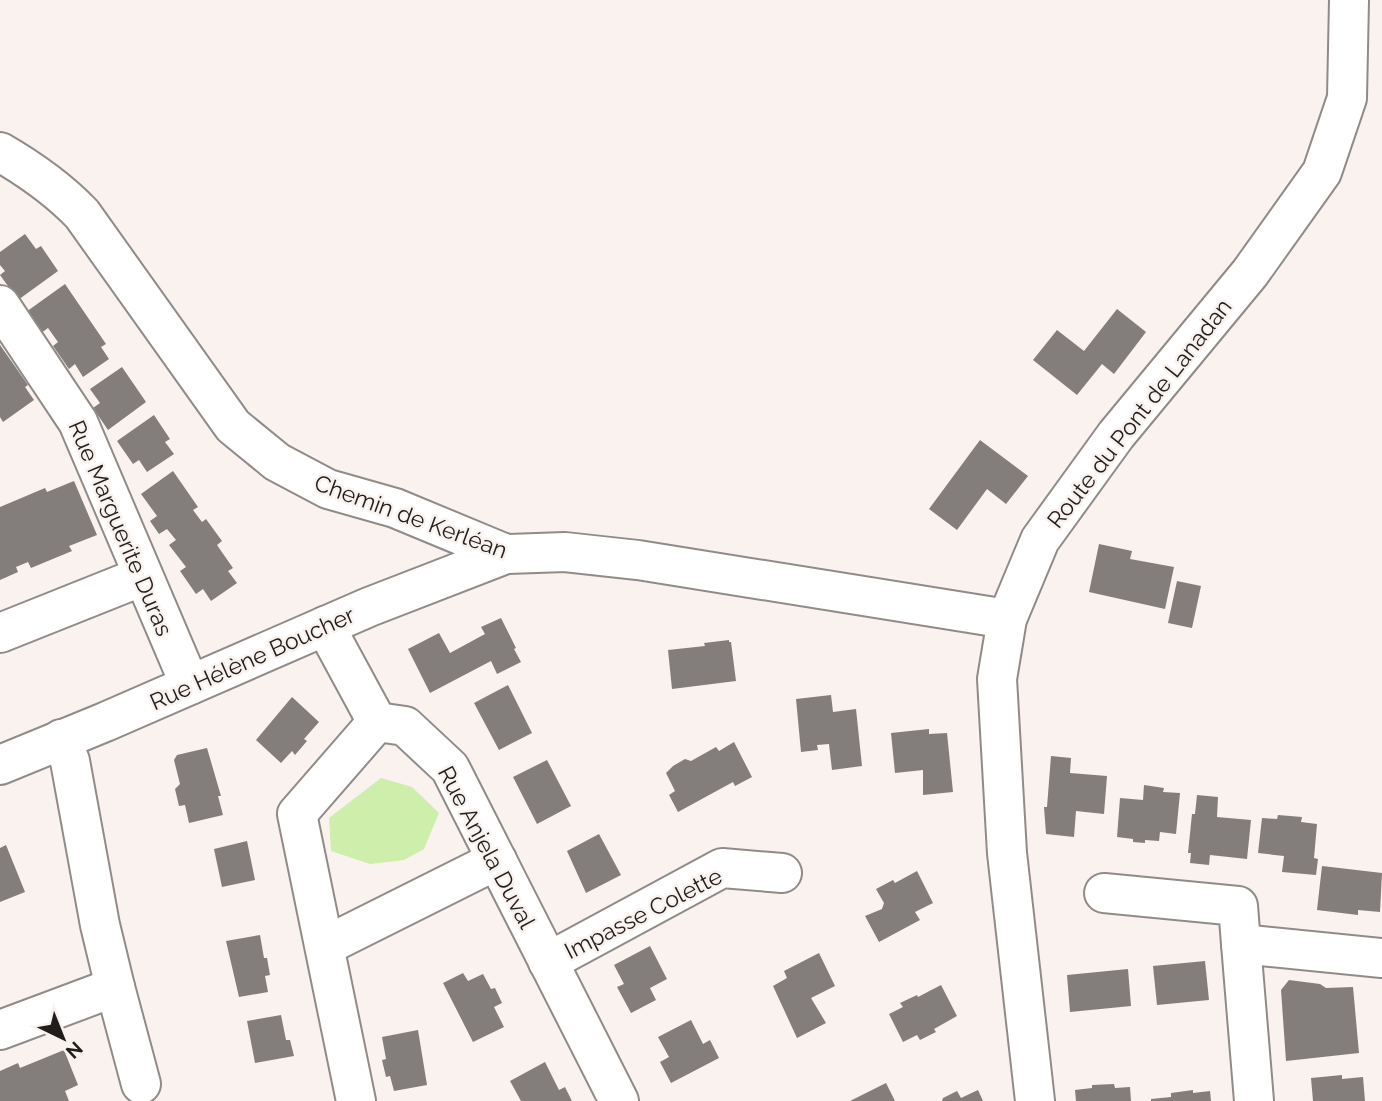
<svg xmlns="http://www.w3.org/2000/svg" width="1382" height="1101" font-family="Raleway,sans-serif">
<rect width="100%" height="100%" fill="#f9f2ef"/>
<!-- green -->
<polygon fill="#ceeeab" points="381,778 412,787 439,813 424,849 404,860 370,864 331,851 329,818"/>
<!-- building -->
<g fill="#837d7b">
<polygon points="25,234 36,249 41,246 58,271 18,300 0,275 5,271 0,265 0,252"/>
<polygon points="65,284 106,344 101,347 109,359 83,377 75,364 69,369 53,346 58,342 48,328 41,333 26,312"/>
<polygon points="1117,309 1146,332 1114,374 1102,364 1077,395 1033,360 1057,330 1084,351"/>
<polygon points="0,345 28,385 25,387 34,400 3,422 0,417"/>
<polygon points="122,367 146,402 108,430 93,408 100,403 90,389"/>
<polygon points="154,415 170,439 165,442 174,454 147,472 139,460 133,464 117,441"/>
<polygon points="980,440 1028,476 1006,504 987,489 957,530 929,509"/>
<polygon points="173,471 198,507 193,510 202,522 206,519 222,541 217,545 233,568 228,571 237,583 211,601 203,589 196,594 180,571 186,567 169,545 176,540 167,529 159,534 150,521 157,516 141,494"/>
<polygon points="74,481 97,535 69,546 72,551 31,568 28,562 16,567 18,572 0,580 0,507 45,488 47,492"/>
<polygon points="1099,544 1132,551 1130,559 1174,567 1165,609 1089,592"/>
<polygon points="1177,581 1201,586 1192,628 1168,623"/>
<polygon points="501,618 516,648 514,649 521,662 497,674 491,661 430,693 408,649 439,633 450,653 485,634 481,627"/>
<polygon points="729,640 729,642 731,642 736,681 672,689 668,650 705,646 704,643"/>
<polygon points="508,685 532,733 499,750 474,703"/>
<polygon points="831,695 833,712 856,709 862,766 832,770 829,744 817,745 818,750 801,752 796,699"/>
<polygon points="292,697 319,722 304,739 307,741 295,755 292,751 281,763 256,740"/>
<polygon points="929,729 929,734 947,733 953,792 923,795 923,770 895,773 891,733"/>
<polygon points="734,742 752,777 735,786 733,782 678,812 669,795 675,791 666,773 673,766 685,759 691,761 716,747 719,751"/>
<polygon points="207,748 221,796 218,796 223,815 189,823 185,805 179,806 175,789 180,784 174,760 177,755"/>
<polygon points="1051,756 1071,758 1070,773 1107,776 1104,814 1076,811 1074,837 1046,834 1044,807 1047,807"/>
<polygon points="547,760 571,806 537,824 513,777"/>
<polygon points="1144,785 1164,788 1163,792 1180,793 1176,834 1160,832 1159,841 1145,840 1145,843 1133,842 1133,839 1117,837 1120,798 1143,800"/>
<polygon points="1197,795 1218,797 1217,817 1251,820 1247,859 1210,855 1209,865 1190,863 1191,853 1188,853 1192,814 1195,814"/>
<polygon points="1278,815 1302,817 1301,822 1317,824 1314,858 1318,859 1316,875 1282,872 1284,856 1258,853 1262,818 1277,819"/>
<polygon points="599,834 621,875 586,893 567,851"/>
<polygon points="247,841 255,880 222,887 214,849"/>
<polygon points="6,845 25,892 0,902 0,848"/>
<polygon points="1322,866 1382,873 1380,912 1358,910 1358,915 1317,910"/>
<polygon points="917,871 933,903 915,912 920,920 879,942 865,916 882,909 884,903 876,889 893,880 895,883"/>
<polygon points="260,935 264,958 267,958 270,975 265,976 268,992 239,997 226,941"/>
<polygon points="650,946 667,979 650,988 656,1000 631,1013 617,987 624,984 614,965"/>
<polygon points="819,953 835,986 811,998 826,1023 797,1038 773,986 787,978 784,971"/>
<polygon points="1205,961 1209,1000 1157,1005 1153,966"/>
<polygon points="1128,969 1131,1006 1070,1012 1067,975"/>
<polygon points="463,973 468,981 483,974 491,989 495,988 502,1003 494,1007 504,1027 473,1042 443,983"/>
<polygon points="1289,980 1320,984 1326,988 1353,987 1359,1053 1286,1061 1281,990"/>
<polygon points="941,985 957,1016 934,1029 936,1032 920,1040 917,1035 903,1042 889,1014 903,1007 900,1003 917,995 918,997"/>
<polygon points="281,1015 286,1040 290,1040 294,1056 255,1063 247,1021"/>
<polygon points="691,1020 703,1044 710,1040 719,1058 671,1083 660,1062 669,1057 658,1037"/>
<polygon points="418,1030 427,1085 394,1091 390,1076 386,1077 382,1060 386,1059 382,1037"/>
<polygon points="64,1050 78,1085 65,1091 69,1101 0,1101 0,1071 18,1063 20,1068"/>
<polygon points="545,1062 559,1090 565,1087 572,1101 521,1101 510,1081"/>
<polygon points="1342,1075 1342,1079 1363,1077 1365,1101 1313,1101 1311,1078"/>
<polygon points="886,1083 895,1101 850,1101"/>
<polygon points="1114,1084 1115,1088 1130,1087 1131,1101 1076,1101 1075,1090 1092,1088 1092,1085"/>
<polygon points="978,1090 983,1101 942,1101 943,1098 957,1091 961,1098"/>
<polygon points="1193,1090 1193,1093 1210,1091 1211,1101 1151,1101 1151,1099 1171,1097 1171,1093"/>
</g>
<g fill="none" stroke-linecap="round" stroke-linejoin="round">
<!-- minor casing -->
<g stroke="#918b88" stroke-width="42">
<g id="minor">
<path d="M 0,152 C 31,170 57,188 82,214 L 233,426 L 277,462 L 328,489 L 395,508 L 506,554 L 565,552 L 638,560 L 1007,619"/>
<polyline points="0,305 78,422 190,685"/>
<polyline points="325,626 377,722"/>
<polyline points="0,633 143,576"/>
<polyline points="377,722 405,726 450,768 619,1101"/>
<polyline points="0,765 105,722 369,607 506,554"/>
<polyline points="1104,893 1238,906 1241,944"/>
<polyline points="325,946 497,860"/>
<polyline points="548,962 722,868 782,873"/>
<polyline points="115,987 141,1084"/>
<polyline points="0,1030 115,987 100,925 70,761 61,739"/>
<polyline points="356,1101 297,814 377,722"/>
<polyline points="1035,1101 1007,853 997,679 1007,619 1040,540 1116,435 1250,273 1322,172 1347,98 1349,0"/>
<polyline points="1254,1101 1241,944 1382,958"/>
</g>
</g>
<!-- minor -->
<use href="#minor" stroke="#fff" stroke-width="38"/>
</g>
<g text-anchor="middle" dominant-baseline="central" stroke-width="5" stroke-linejoin="round" paint-order="stroke">
<!-- street labels -->
<g font-size="23" fill="#201e1d" stroke="#f9f2ef">
<text transform="translate(1139 413) rotate(-52)">Route du Pont de Lanadan</text>
<text transform="translate(411 516) rotate(20)">Chemin de Kerléan</text>
<text transform="translate(121 528) rotate(67)">Rue Marguerite Duras</text>
<text transform="translate(252 658) rotate(-24)">Rue Hélène Boucher</text>
<text transform="translate(487 847) rotate(62)">Rue Anjela Duval</text>
<text transform="translate(643 913) rotate(-27)">Impasse Colette</text>
</g>
</g>
<!-- north arrow -->
<g transform="translate(63 1038) rotate(137)" stroke="#f9f2ef" stroke-width="5" paint-order="stroke">
<path d="M0-5L12 26L0 18L-12 26Z" fill="#201e1d"/>
<text y="-10" font-size="19" font-weight="bold" text-anchor="middle" fill="#201e1d">N</text>
</g>
</svg>
